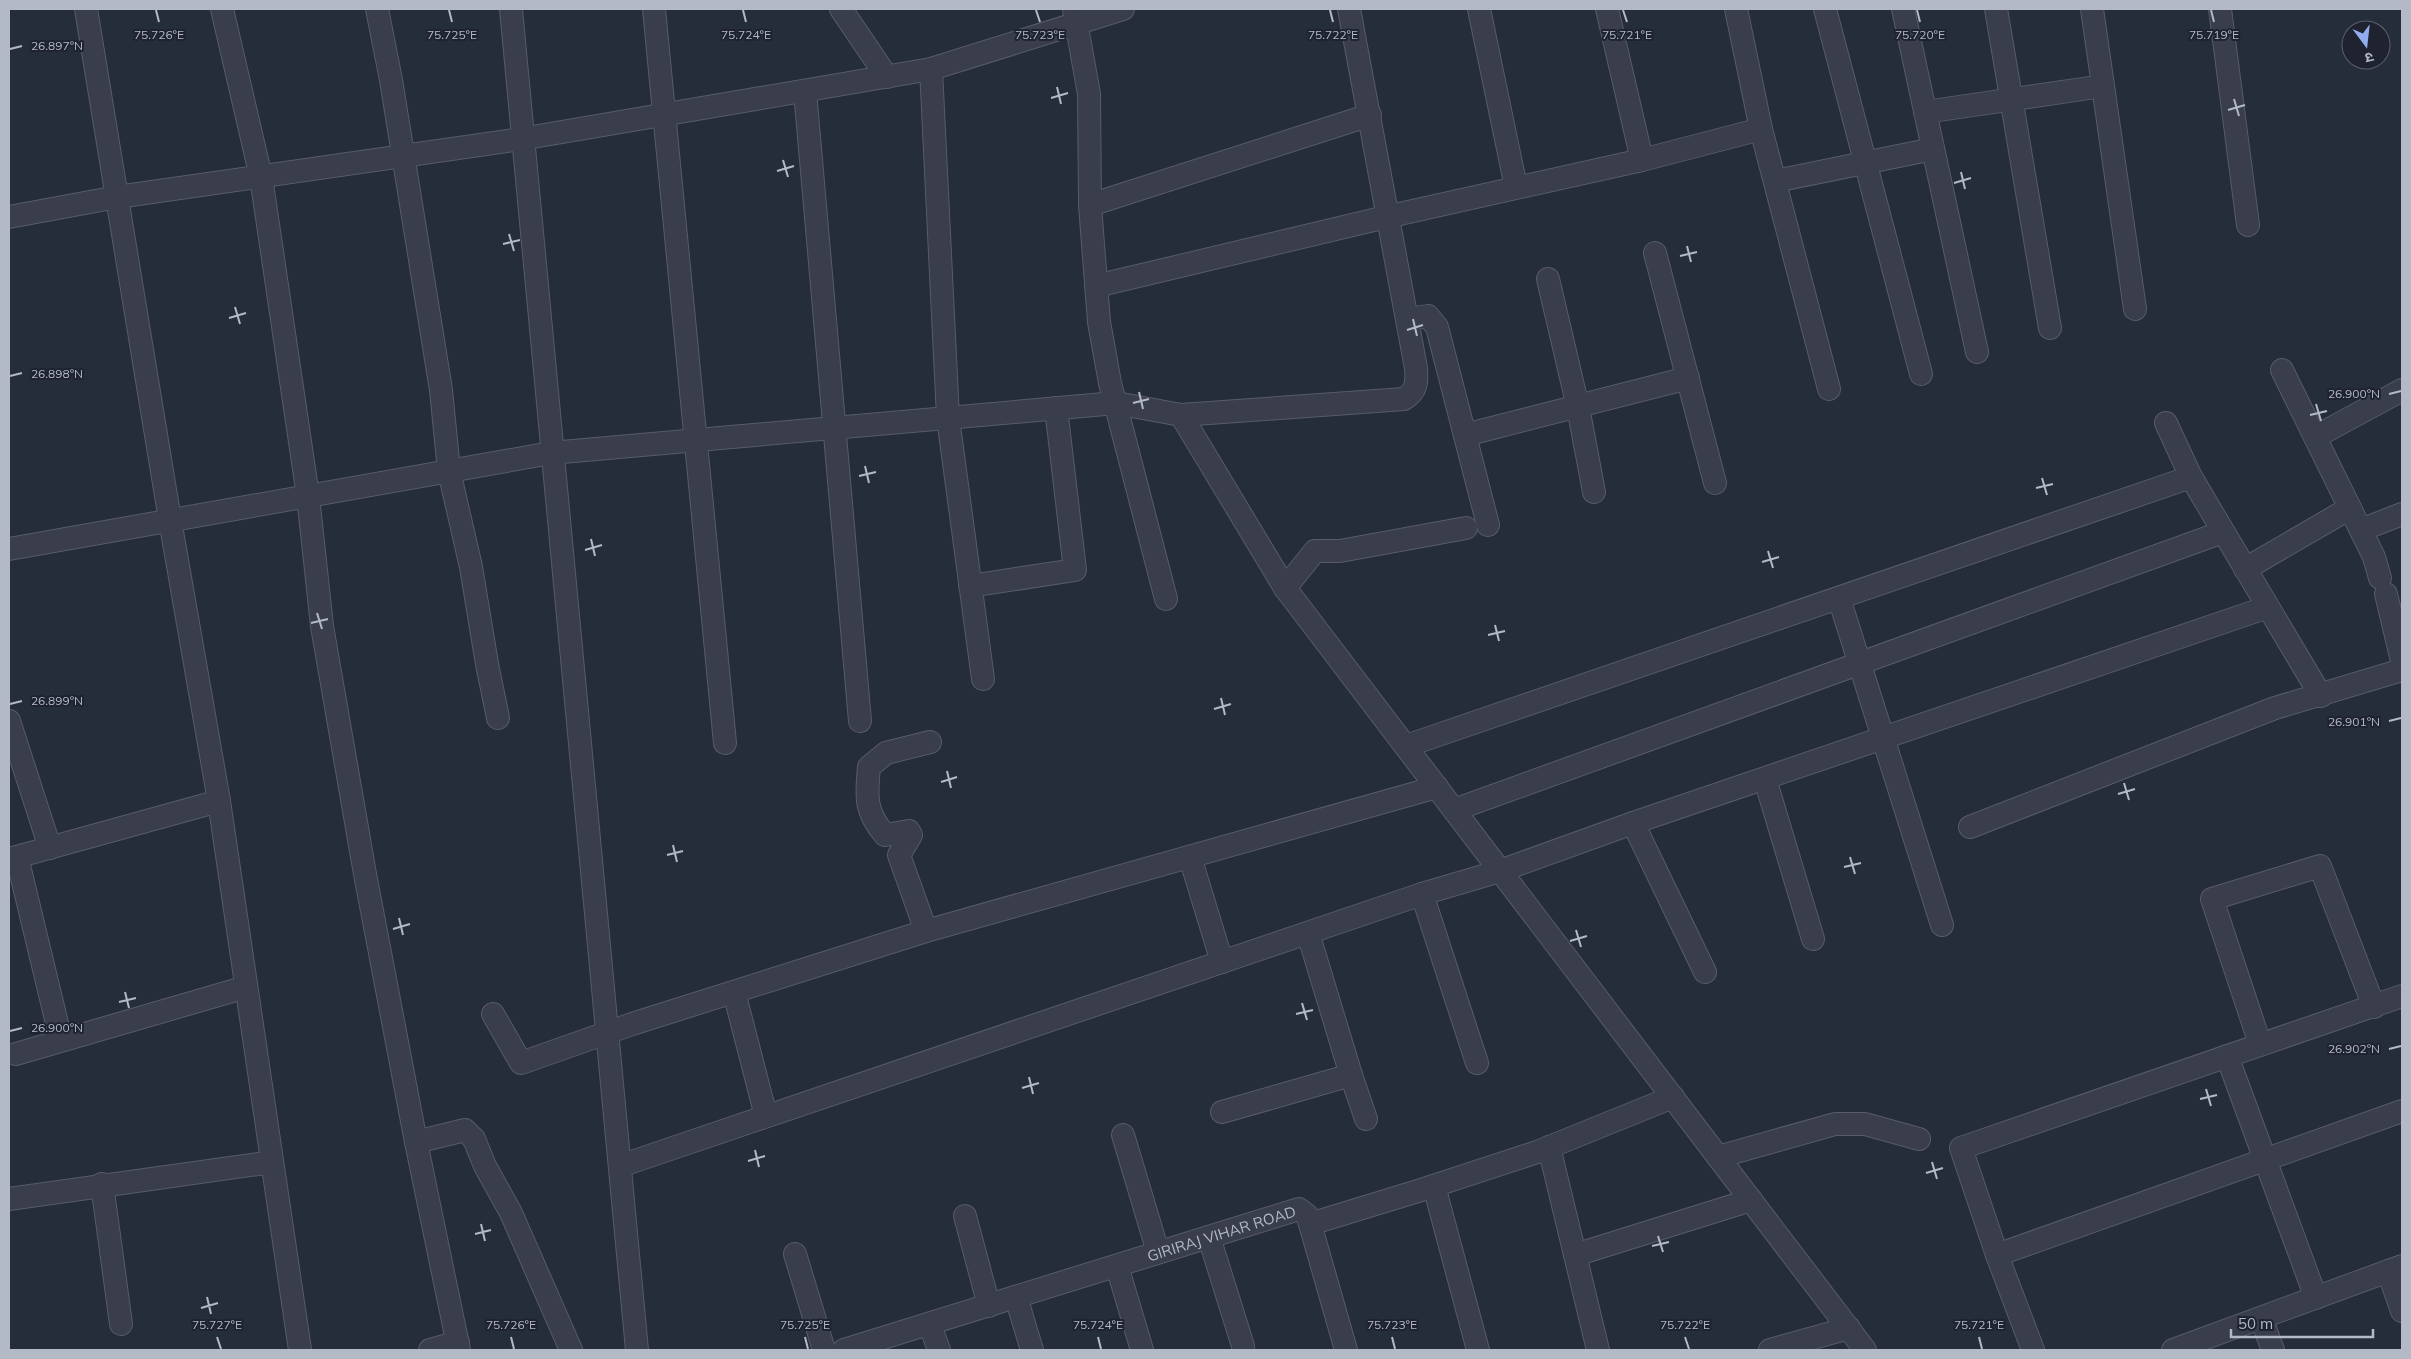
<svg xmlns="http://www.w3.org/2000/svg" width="2411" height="1359" font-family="Mulish,'Noto Sans Devanagari',sans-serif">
<rect width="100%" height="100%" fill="#252c3a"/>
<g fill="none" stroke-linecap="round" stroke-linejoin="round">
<!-- minor casing -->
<g stroke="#575c68" stroke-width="24">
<g id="minor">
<polyline points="86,9 170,520 219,801 300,1350"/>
<polyline points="222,9 261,177 308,496 322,626 365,874 416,1142 459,1350"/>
<polyline points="377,9 391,80 441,390 449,471 471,567 487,664 498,718"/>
<polyline points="511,9 637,1350"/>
<polyline points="654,9 725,743"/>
<polyline points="841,9 887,77"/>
<polyline points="1479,9 1516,187"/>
<polyline points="1607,9 1642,160"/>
<polyline points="1736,9 1761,129 1829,389"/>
<polyline points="1825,9 1921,374"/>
<polyline points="1903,9 1977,352"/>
<polyline points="1996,9 2050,328"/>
<polyline points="2092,9 2135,309"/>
<polyline points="2220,9 2248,225"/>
<polyline points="1074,10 1089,94 1090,205 1099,322 1110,383 1166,599"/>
<polyline points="931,69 948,418 983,679"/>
<polyline points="805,91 860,721"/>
<polyline points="1925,112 2103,86"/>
<polyline points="1775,181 1933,149"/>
<polyline points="1090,205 1370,115"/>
<polyline points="9,217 117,197 521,139 931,69 1123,9"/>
<polyline points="1655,253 1715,483"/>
<polyline points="1548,279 1578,407 1594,492"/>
<polyline points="1096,286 1386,217 1642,160 1761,129"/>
<polyline points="1408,319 1428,316 1437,327 1488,525"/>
<polyline points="2282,370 2374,557 2380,578"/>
<polyline points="1181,415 1285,588 1315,551 1340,551 1466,528"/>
<polyline points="2166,423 2191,477 2321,696"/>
<polyline points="1465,435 1688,378"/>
<polyline points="2315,437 2402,390"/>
<polyline points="2361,530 2402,514"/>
<path d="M 9,549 L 551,453 L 1116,403 L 1181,415 L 1404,399 C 1417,391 1417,382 1416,368 L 1349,9"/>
<polyline points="2245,569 2350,508"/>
<polyline points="970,586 1075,570 1056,408"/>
<polyline points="1285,588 1865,1350"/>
<polyline points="2386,594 2402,661"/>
<polyline points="1839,598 1942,925"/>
<polyline points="9,721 50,848"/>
<polyline points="1406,746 2191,477"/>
<polyline points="1765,779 1813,939"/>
<polyline points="1454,810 2223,532"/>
<polyline points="1633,823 1705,972"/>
<polyline points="1970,827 2275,708 2402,670"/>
<polyline points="17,857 61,1040"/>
<polyline points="1190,857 1222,962"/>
<polyline points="9,859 219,801"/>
<polyline points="1422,894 1477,1063"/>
<path d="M 926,931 L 899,855 L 911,835 L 909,831 L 885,835 C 865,812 866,797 869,767 L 886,753 L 930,742"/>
<polyline points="734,992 766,1116"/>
<polyline points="493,1014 521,1063 632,1024 926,931 1437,787"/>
<polyline points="2260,1044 2212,899 2320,866 2374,1007"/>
<polyline points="16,1054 246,987"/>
<polyline points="2227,1056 2316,1298"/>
<polyline points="1351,1075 1366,1119"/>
<polyline points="1222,1112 1351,1075 1308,933"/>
<polyline points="1123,1135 1158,1252"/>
<polyline points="416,1142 465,1130 474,1139 485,1166 511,1213 571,1350"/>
<polyline points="1549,1147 1598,1350"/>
<polyline points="1718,1157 1835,1124 1865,1124 1919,1139"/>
<polyline points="620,1166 1422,894 1500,871 1633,823 2268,607"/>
<polyline points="102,1184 121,1324"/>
<polyline points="1434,1186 1478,1350"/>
<polyline points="9,1199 272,1162"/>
<polyline points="965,1216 989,1306"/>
<polyline points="1310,1224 1346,1350"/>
<polyline points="1209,1237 1243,1346"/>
<polyline points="795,1254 824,1350"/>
<polyline points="1575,1255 1751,1200"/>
<polyline points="1997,1255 2402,1111"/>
<polyline points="1117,1266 1142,1350"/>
<polyline points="2388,1271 2402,1311"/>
<polyline points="1016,1297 1032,1350"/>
<polyline points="2261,1318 2273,1350"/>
<polyline points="930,1325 939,1350"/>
<polyline points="430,1350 458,1342"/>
<path id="s1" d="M 844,1350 L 1299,1209 L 1307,1215 L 1310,1224 L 1418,1191 L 1537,1152 L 1673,1097"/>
<polyline points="1770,1350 1849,1328"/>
<polyline points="2033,1350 1997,1255 1961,1148 2402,996"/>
<polyline points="2173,1350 2402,1266"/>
</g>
</g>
<!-- minor -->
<use href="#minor" stroke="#393e4a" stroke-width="22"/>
</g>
<!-- ticks -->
<path fill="none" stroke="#b4b9c6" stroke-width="2" d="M 156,10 L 159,22M 449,10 L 452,22M 743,10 L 746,22M 1036,10 L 1040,22M 1330,10 L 1333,22M 1623,10 L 1627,22M 1917,10 L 1920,22M 2211,10 L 2214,22M 10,49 L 22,46M 1057,87 L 1061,104M 1051,98 L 1068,93M 2234,99 L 2239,116M 2228,110 L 2245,105M 783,160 L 788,177M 777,171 L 794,166M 1961,172 L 1965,189M 1954,183 L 1971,178M 509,234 L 514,251M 503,244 L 520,240M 1687,246 L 1691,262M 1680,256 L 1697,252M 235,307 L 240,324M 229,318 L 246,313M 1413,319 L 1417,336M 1407,330 L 1423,325M 10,376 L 22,373M 1139,392 L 1143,409M 2389,394 L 2401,391M 1133,403 L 1149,399M 2316,404 L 2321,421M 2310,415 L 2327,411M 865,466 L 869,483M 859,476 L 876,472M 2042,478 L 2047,495M 2036,488 L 2053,484M 591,539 L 595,556M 585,550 L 602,545M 1768,551 L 1773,568M 1762,562 L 1779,557M 317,613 L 322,629M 311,623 L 328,619M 1495,625 L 1499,641M 1488,635 L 1505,631M 1221,698 L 1225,715M 10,704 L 22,701M 1214,709 L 1231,704M 2389,721 L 2401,718M 947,771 L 951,788M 941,782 L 957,777M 2124,783 L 2129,800M 2118,794 L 2135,789M 673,845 L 677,862M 667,855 L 683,851M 1850,857 L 1855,874M 1844,867 L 1861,863M 399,918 L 403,935M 393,929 L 410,924M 1576,930 L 1581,947M 1570,941 L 1587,936M 125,992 L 129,1008M 119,1002 L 136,998M 1302,1003 L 1307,1020M 1296,1014 L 1313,1010M 10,1031 L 22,1028M 2389,1049 L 2401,1046M 1029,1077 L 1033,1094M 1022,1088 L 1039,1083M 2206,1089 L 2211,1106M 2200,1099 L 2217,1095M 755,1150 L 759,1167M 748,1161 L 765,1156M 1932,1162 L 1937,1179M 1926,1173 L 1943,1168M 481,1224 L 485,1241M 475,1234 L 491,1230M 1658,1236 L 1663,1252M 1652,1246 L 1669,1242M 207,1297 L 211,1314M 201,1308 L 218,1303M 217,1337 L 221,1349M 511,1337 L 514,1349M 805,1337 L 808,1349M 1098,1337 L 1101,1349M 1392,1337 L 1395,1349M 1685,1337 L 1689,1349M 1979,1337 L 1982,1349"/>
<g text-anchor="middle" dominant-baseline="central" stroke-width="4" stroke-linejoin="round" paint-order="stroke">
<!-- street labels -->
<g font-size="15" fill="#b4b9c6" stroke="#1e232f">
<text stroke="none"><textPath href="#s1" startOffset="395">GIRIRAJ VIHAR ROAD</textPath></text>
</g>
</g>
<g font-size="12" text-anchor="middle" fill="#b4b9c6" stroke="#1e232f" stroke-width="4" stroke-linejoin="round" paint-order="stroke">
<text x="159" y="39">75.726°E</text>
<text x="452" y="39">75.725°E</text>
<text x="746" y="39">75.724°E</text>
<text x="1040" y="39">75.723°E</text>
<text x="1333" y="39">75.722°E</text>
<text x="1627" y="39">75.721°E</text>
<text x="1920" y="39">75.720°E</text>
<text x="2214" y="39">75.719°E</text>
<text x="57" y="50">26.897°N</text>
<text x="57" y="378">26.898°N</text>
<text x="2354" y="398">26.900°N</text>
<text x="57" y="705">26.899°N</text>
<text x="2354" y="726">26.901°N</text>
<text x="57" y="1032">26.900°N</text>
<text x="2354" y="1053">26.902°N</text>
<text x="217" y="1329">75.727°E</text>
<text x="511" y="1329">75.726°E</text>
<text x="805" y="1329">75.725°E</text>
<text x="1098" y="1329">75.724°E</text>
<text x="1392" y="1329">75.723°E</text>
<text x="1685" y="1329">75.722°E</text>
<text x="1979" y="1329">75.721°E</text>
</g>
<!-- border -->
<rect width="2411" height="1359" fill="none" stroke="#b4b9c6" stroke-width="20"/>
<!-- north arrow -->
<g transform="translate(2366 45) rotate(165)"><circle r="24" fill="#1e232f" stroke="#5a5f6b"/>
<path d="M0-4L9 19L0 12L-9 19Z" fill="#92aded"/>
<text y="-8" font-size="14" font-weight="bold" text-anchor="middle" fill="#b4b9c6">उ</text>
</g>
<!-- scale -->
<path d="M2231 1329v8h142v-8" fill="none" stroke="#b4b9c6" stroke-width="2.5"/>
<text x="2238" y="1329" font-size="15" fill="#b4b9c6" stroke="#1e232f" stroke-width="4" paint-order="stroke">50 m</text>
</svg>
